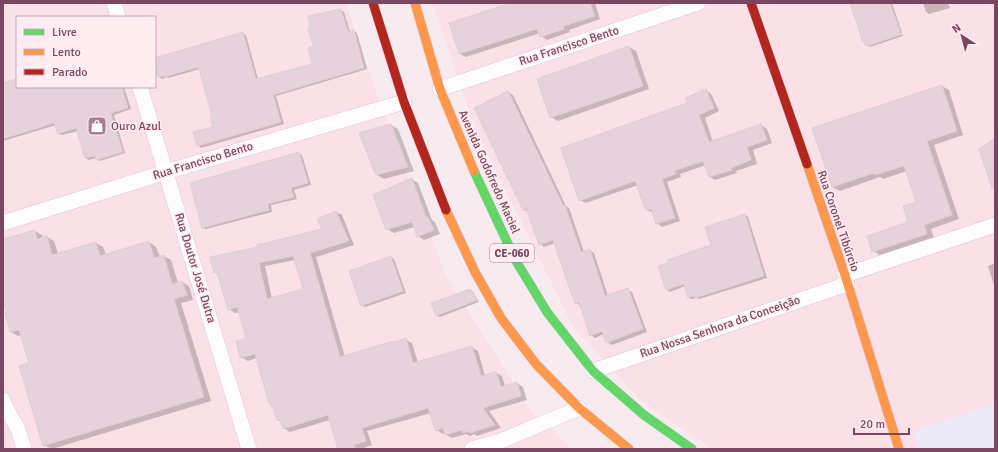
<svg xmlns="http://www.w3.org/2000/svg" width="998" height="452" font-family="Signika,sans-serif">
<rect width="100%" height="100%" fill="#f8ebef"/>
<!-- residential -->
<g fill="#fae1e8" fill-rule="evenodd">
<path d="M 3,3 L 346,3 L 378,97 L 446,276 L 532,412 L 572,449 L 3,449 ZM 17,17 L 155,17 L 155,87 L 17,87 Z"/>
<polygon points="432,3 995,3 995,449 713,449 640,400 573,327 475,128"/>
</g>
<!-- education -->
<polygon fill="#ebe9f6" points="995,404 995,449 919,449 913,431"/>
<!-- shadow -->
<g fill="#0003" fill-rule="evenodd">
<polygon points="512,3 595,3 600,19 569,30 570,32 547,40 541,36 540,33 466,57 460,54"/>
<polygon points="852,3 892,3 902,33 867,45"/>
<polygon points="923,3 948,3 950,8 929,14 926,12"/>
<polygon points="340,10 344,12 350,32 353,31 357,33 367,69 276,96 284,124 201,148 198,145 214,128 214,116 200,69 168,78 167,77 162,79 159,77 155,65 155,59 243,33 246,35 258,79 313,64 314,47"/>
<polygon points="903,34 903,36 870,47 868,46"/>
<polygon points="629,47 636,51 649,89 558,121 551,117"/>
<polygon points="17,80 17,87 124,87 131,109 114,115 125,153 100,161 96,158 89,160 86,158 78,131 62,135 59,134 56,125 3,141 3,84"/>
<polygon points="942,86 949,90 963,135 934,145 959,219 931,229 934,238 880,255 873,251 909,222 917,202 907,171 883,179 880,177 840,191 832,187"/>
<polygon points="706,90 711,94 719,111 705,118 713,142 761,125 767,129 772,143 753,150 757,164 736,171 737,173 715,180 710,177 706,165 680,174 681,177 667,182 680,221 662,227 657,223 653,213 647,210 638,185 586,203 580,200 688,103"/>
<polygon points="508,92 513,95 566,206 569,208 584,252 589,250 594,253 608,296 628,290 632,292 647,332 612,345 607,342 604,334 595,338 591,335 581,306 576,303 555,243 544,247 540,244 528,212 523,209"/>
<polygon points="391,125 398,129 414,171 384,179 377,175"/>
<polygon points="299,153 302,155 311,185 294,190 297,199 271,205 272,212 206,229 203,228"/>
<polygon points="412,179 418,183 432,220 435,222 440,234 424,240 418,236 414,227 394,233 387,229"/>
<path d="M 336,212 L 342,215 L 354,245 L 316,257 L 345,357 L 406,340 L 412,343 L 418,363 L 471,347 L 478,351 L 485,376 L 496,373 L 502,376 L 505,386 L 517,383 L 523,387 L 527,400 L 489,411 L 501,428 L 477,436 L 474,434 L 470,436 L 466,434 L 452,438 L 446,435 L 445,433 L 443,434 L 437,430 L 431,413 L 367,431 L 372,445 L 360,449 L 339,449 L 330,420 L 290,432 L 284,428 L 282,422 L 278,420 L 257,358 L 248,361 L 241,357 L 247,339 L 240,312 L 235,313 L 229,309 L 219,274 L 215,272 L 259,248 L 323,230 ZM 295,260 L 304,290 L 272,299 L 265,266 Z"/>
<polygon points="745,215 748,217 767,278 699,299 697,298 692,299 689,298 685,286 670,292 667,290 669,263 712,245"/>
<polygon points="35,231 42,235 43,238 47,237 54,241 58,254 96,243 103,247 106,255 149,242 156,247 160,257 164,256 171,260 178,283 182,282 189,286 193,300 181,303 211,401 52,449 44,445 30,364 22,335 18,336 11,332 8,314 3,297 3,240"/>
<polygon points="391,257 394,259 406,293 365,307 361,305"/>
<polygon points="995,263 995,289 988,266"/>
<polygon points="470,290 473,292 479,302 440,317 436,315"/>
</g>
<!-- building -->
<g fill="#e5d2da" stroke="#e2ccd6" fill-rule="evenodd">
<polygon points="511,3 590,3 595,16 564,26 564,29 540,37 537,29 459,54 449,23"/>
<polygon points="850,3 890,3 901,34 866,46 864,42 863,42"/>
<polygon points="341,9 348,32 354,30 364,68 273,95 281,122 197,146 193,132 213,127 210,116 212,116 199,69 198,69 198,67 164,77 163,76 158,77 155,68 155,58 243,32 256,79 312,64 308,48 313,46 308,28 310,27 308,16"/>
<polygon points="629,46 643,86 550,118 537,79"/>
<polygon points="17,79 17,87 122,87 128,108 111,113 123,152 96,160 95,156 85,158 76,128 58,134 54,123 3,139 3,83"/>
<polygon points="942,85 957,131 927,141 952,215 924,225 927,234 872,252 867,236 908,222 903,206 916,202 904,166 875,175 874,173 832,187 812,128"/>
<polygon points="706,89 714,108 699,115 709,142 761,124 767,140 747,147 751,160 731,168 732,170 709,177 703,161 674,171 676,174 662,179 675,218 656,224 651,209 646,211 635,181 579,201 561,148 687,103 685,98"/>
<polygon points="508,91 563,205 565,205 581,252 590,249 605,296 628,288 643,329 606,343 602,331 590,336 579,302 575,304 553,240 539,245 526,208 523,210 474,108"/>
<polygon points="391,124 408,167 376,175 359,133"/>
<polygon points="995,138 995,188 992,188 979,149"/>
<polygon points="299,152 308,183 291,188 294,197 268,204 269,210 202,228 190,183"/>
<polygon points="412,178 426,217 428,217 434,230 417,237 412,222 386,230 373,195"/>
<path d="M 336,211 L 349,241 L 310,253 L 340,357 L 393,341 L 394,342 L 406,338 L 413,363 L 472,346 L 481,376 L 496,372 L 501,387 L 517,382 L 521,396 L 483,408 L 495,425 L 470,433 L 470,431 L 463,433 L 462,430 L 445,435 L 443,428 L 436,431 L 428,408 L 362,428 L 366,441 L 354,445 L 356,449 L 338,449 L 328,415 L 283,429 L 280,419 L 277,420 L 274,410 L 269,403 L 255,354 L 240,358 L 236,341 L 246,338 L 237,307 L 228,310 L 217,272 L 214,273 L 210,257 L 258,247 L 257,245 L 322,229 L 317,219 ZM 293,256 L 303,289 L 267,299 L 259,263 Z"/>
<polygon points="745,214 764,276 695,298 694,296 688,298 684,284 666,290 658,266 668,263 667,260 711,245 705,227"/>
<polygon points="35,230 37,239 47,236 52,255 96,242 100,256 149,241 154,258 164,255 172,284 182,281 187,295 174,299 204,397 43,446 19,366 29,363 19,330 10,332 5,313 7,313 3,301 3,239"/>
<polygon points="391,256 403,291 361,306 349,271"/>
<polygon points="470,289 477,300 436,316 431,303"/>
</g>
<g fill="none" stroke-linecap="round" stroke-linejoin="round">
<!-- street casing -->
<g stroke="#dbc8d0" stroke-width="16">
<g id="street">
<polyline points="114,3 118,17"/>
<polyline points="140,87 249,449"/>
<polyline points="440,89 698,3"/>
<polyline points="3,223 166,172 404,102"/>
<polyline points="845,275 995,225"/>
<polyline points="593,371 847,284"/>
<polyline points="3,400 5,406 18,429 24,449"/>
<polyline points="472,449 503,440 579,408"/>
</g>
</g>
<!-- fast casing -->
<g stroke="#dcc8d1" stroke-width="10">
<polyline id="fast" points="474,171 516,261 547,312 593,371 644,415 692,449"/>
</g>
<!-- slow casing -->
<g stroke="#dcc8d1" stroke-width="10">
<g id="slow">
<polyline points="415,3 440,89 474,171"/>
<polyline points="807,164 845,275 899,449"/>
<polyline points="446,210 475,272 501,318 536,364 579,408 629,449"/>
</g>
</g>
<!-- jam casing -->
<g stroke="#dcc8d1" stroke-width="10">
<g id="jam">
<polyline points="373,3 404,102 446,210"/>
<polyline points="751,3 807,164"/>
</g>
</g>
<!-- street -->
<use href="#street" stroke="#fefcfd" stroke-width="15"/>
<!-- fast -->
<use href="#fast" stroke="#63d668" stroke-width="9"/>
<!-- slow -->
<use href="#slow" stroke="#ff974d" stroke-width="9"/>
<!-- jam -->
<use href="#jam" stroke="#b3261e" stroke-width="9"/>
</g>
<!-- icons -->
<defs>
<g id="shop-square" transform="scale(1)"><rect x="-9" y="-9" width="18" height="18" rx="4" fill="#a68093" stroke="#ffedf2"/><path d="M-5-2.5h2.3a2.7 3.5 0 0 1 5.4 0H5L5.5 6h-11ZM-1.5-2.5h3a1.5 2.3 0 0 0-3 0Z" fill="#fff"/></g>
</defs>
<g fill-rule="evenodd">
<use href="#shop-square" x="97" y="126"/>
</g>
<g text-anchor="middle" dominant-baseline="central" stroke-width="3" stroke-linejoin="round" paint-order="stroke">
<!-- shield labels -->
<rect fill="#ffedf2" stroke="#a2798c" stroke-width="1" x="490" y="244" width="44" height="18" rx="3"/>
<g font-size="11" font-weight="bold" fill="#7a4761">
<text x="512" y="253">CE-060</text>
</g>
<!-- street labels -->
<g font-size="12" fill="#7a4761" stroke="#ffedf2">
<text transform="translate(569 46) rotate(-18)">Rua Francisco Bento</text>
<text transform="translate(203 161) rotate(-17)">Rua Francisco Bento</text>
<text transform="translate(489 172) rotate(66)">Avenida Godofredo Maciel</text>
<text transform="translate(838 221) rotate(71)">Rua Coronel Tibúrcio</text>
<text transform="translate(195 268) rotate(73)">Rua Doutor José Dutra</text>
<text transform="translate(720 327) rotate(-19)">Rua Nossa Senhora da Conceição</text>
</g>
<!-- poi labels -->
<g font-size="12" fill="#7a4761" stroke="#ffedf2" text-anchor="start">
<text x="111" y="126">Ouro Azul</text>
</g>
</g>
<!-- border -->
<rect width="998" height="452" fill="none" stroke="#7a4761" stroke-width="8"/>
<!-- legend -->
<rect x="16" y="16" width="140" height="72" fill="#ffedf2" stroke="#caabb8"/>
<rect x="24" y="29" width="20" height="6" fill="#63d668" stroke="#caabb8"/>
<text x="52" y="36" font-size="12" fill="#7a4761">Livre</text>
<rect x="24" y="49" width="20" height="6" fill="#ff974d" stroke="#caabb8"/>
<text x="52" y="56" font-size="12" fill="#7a4761">Lento</text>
<rect x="24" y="69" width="20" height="6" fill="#b3261e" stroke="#caabb8"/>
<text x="52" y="76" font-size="12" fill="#7a4761">Parado</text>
<!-- north arrow -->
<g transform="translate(962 36) rotate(324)" stroke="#ffedf2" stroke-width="3" paint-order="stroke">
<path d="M0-3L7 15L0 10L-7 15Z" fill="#7a4761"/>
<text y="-6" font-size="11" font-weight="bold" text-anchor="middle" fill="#7a4761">N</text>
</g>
<!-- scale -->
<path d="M854 428v6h55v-6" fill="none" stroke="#7a4761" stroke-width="2"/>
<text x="860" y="428" font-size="12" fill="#7a4761" stroke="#ffedf2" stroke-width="3" paint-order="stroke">20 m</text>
</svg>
